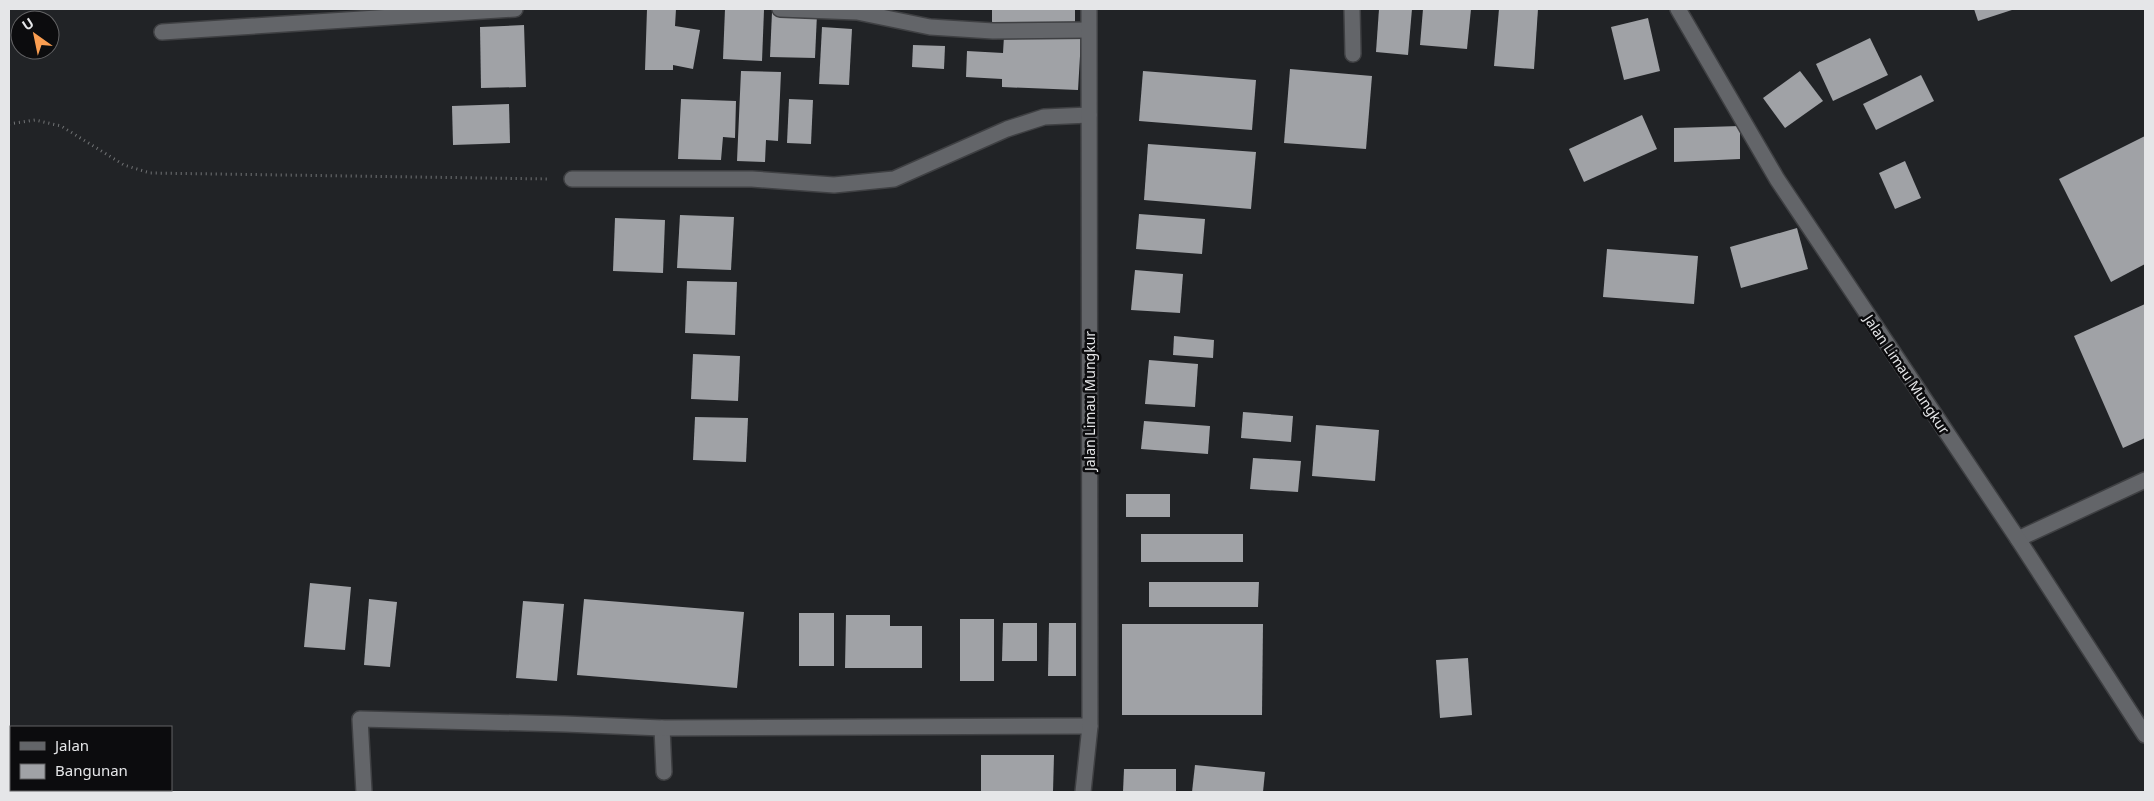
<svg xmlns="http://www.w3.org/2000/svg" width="2154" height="801" font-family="'Noto Sans',sans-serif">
<rect width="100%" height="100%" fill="#212326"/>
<!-- building -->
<g fill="#a0a2a6">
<polygon points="647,9 676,9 675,26 700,30 693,69 673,65 673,70 645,70"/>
<polygon points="725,9 764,10 762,61 723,59"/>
<polygon points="992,9 1075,9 1075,25 992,22"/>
<polygon points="1379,9 1412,9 1408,55 1376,52"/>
<polygon points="1423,9 1471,9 1467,49 1420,45"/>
<polygon points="1499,9 1538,9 1534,69 1494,66"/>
<polygon points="1974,9 2015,9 1978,21"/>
<polygon points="772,12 817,14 815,58 770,57"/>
<polygon points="1648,18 1660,71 1624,80 1611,27"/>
<polygon points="524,25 526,87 481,88 480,27"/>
<polygon points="822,27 852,29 849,85 819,84"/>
<polygon points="1004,36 1081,39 1078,90 1002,87 1002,79 966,77 967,51 1003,53"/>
<polygon points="1870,38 1888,75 1833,101 1816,64"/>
<polygon points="913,45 945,46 944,69 912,67"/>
<polygon points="1290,69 1372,76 1366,149 1284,143"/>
<polygon points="741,71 781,72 778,141 766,140 765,162 737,161"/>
<polygon points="1143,71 1256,80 1252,130 1139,121"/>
<polygon points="1800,71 1823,101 1785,128 1763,98"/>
<polygon points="1921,75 1934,101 1876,130 1863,104"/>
<polygon points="681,99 736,101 735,138 723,137 721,160 678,159"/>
<polygon points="789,99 813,100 811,144 787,143"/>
<polygon points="509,104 510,143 453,145 452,106"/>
<polygon points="1642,115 1657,149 1584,182 1569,149"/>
<polygon points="1740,126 1740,159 1674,162 1674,128"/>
<polygon points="2145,136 2145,264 2111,282 2059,179"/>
<polygon points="1148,144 1256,152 1251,209 1144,200"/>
<polygon points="1905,161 1921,198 1895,209 1879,173"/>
<polygon points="1139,214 1205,219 1202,254 1136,249"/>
<polygon points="680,215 734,217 731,270 677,268"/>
<polygon points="615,218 665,220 663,273 613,271"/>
<polygon points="1797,228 1808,269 1741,288 1730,247"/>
<polygon points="1607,249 1698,256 1694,304 1603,297"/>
<polygon points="1135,270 1183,274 1180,313 1131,310"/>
<polygon points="687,281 737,282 735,335 685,333"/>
<polygon points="2145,304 2145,438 2123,448 2074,336"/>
<polygon points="1174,336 1214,340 1213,358 1173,355"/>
<polygon points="693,354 740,356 738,401 691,399"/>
<polygon points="1149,360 1198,364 1195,407 1145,404"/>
<polygon points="1243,412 1293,416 1291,442 1241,438"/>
<polygon points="695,417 748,418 746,462 693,460"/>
<polygon points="1144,421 1210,426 1208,454 1141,449"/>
<polygon points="1316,425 1379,430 1375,481 1312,476"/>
<polygon points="1253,458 1301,461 1298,492 1250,489"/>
<rect x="1126" y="494" width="44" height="23"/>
<rect x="1141" y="534" width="102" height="28"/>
<polygon points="1149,582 1259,582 1258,607 1149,607"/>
<polygon points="310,583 351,587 345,650 304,647"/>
<polygon points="369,599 397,602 390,667 364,665"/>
<polygon points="584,599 744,612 737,688 577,675"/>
<polygon points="523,601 564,604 557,681 516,678"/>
<rect x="799" y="613" width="35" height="53"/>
<polygon points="846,615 890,615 890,626 922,626 922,668 845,668"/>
<rect x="960" y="619" width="34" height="62"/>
<polygon points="1003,623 1037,623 1037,661 1002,661"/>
<polygon points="1049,623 1076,623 1076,676 1048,676"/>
<polygon points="1122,624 1263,624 1262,715 1122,715"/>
<polygon points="1468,658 1472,715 1440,718 1436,660"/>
<polygon points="981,755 1054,755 1053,792 981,792"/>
<polygon points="1195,765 1265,772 1263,792 1192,792"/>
<polygon points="1124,769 1176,769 1176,792 1123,792"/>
</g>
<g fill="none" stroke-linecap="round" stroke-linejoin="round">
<!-- service casing -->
<g stroke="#3f4043" stroke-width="18">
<polyline id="service" points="2018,539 2145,480"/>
</g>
<!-- minor casing -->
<g stroke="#3f4043" stroke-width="18">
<g id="minor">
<polyline points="780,9 857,12 930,27 993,31 1088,30"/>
<polyline points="1352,9 1353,54"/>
<polyline points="162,32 515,9"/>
<polyline points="572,179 752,179 834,185 894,179 1007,129 1044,117 1089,115"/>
<polyline points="662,728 664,772"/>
<polyline points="364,792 360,719 565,724 662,728 1090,726"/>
<polyline points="1083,792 1090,726 1089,9"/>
</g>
</g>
<!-- tertiary casing -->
<g stroke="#3f4043" stroke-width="18">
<polyline id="tertiary" points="1678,9 1777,179 2018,539 2145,735"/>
</g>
<!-- path -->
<polyline stroke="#717375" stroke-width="3" stroke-dasharray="1 4" stroke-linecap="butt" points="9,124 35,120 61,126 124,165 150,173 550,179"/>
<!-- service -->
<use href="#service" stroke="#636569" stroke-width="15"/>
<!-- minor -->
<use href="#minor" stroke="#636569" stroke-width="15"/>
<!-- tertiary -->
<use href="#tertiary" stroke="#636569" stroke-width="15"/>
</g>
<g text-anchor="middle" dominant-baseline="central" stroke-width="5" stroke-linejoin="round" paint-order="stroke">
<!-- street labels -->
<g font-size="14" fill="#e5e6e8" stroke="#0c0c0e">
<text transform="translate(1907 374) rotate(56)">Jalan Limau Mungkur</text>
<text transform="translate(1089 401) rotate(-90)">Jalan Limau Mungkur</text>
</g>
</g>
<!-- border -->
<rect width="2154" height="801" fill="none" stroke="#e5e6e8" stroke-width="20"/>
<!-- legend -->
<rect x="10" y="726" width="162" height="65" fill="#0c0c0e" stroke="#636365"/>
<rect x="20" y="742" width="25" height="8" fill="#636569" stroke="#636365"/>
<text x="55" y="751" font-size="15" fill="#e5e6e8">Jalan</text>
<rect x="20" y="764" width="25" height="15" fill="#a0a2a6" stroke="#636365"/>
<text x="55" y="776" font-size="15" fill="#e5e6e8">Bangunan</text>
<!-- north arrow -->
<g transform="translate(35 35) rotate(327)"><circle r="24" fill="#0c0c0e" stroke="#636365"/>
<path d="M0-4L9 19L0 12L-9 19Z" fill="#fb9e51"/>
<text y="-8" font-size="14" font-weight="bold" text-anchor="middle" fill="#e5e6e8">U</text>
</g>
</svg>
